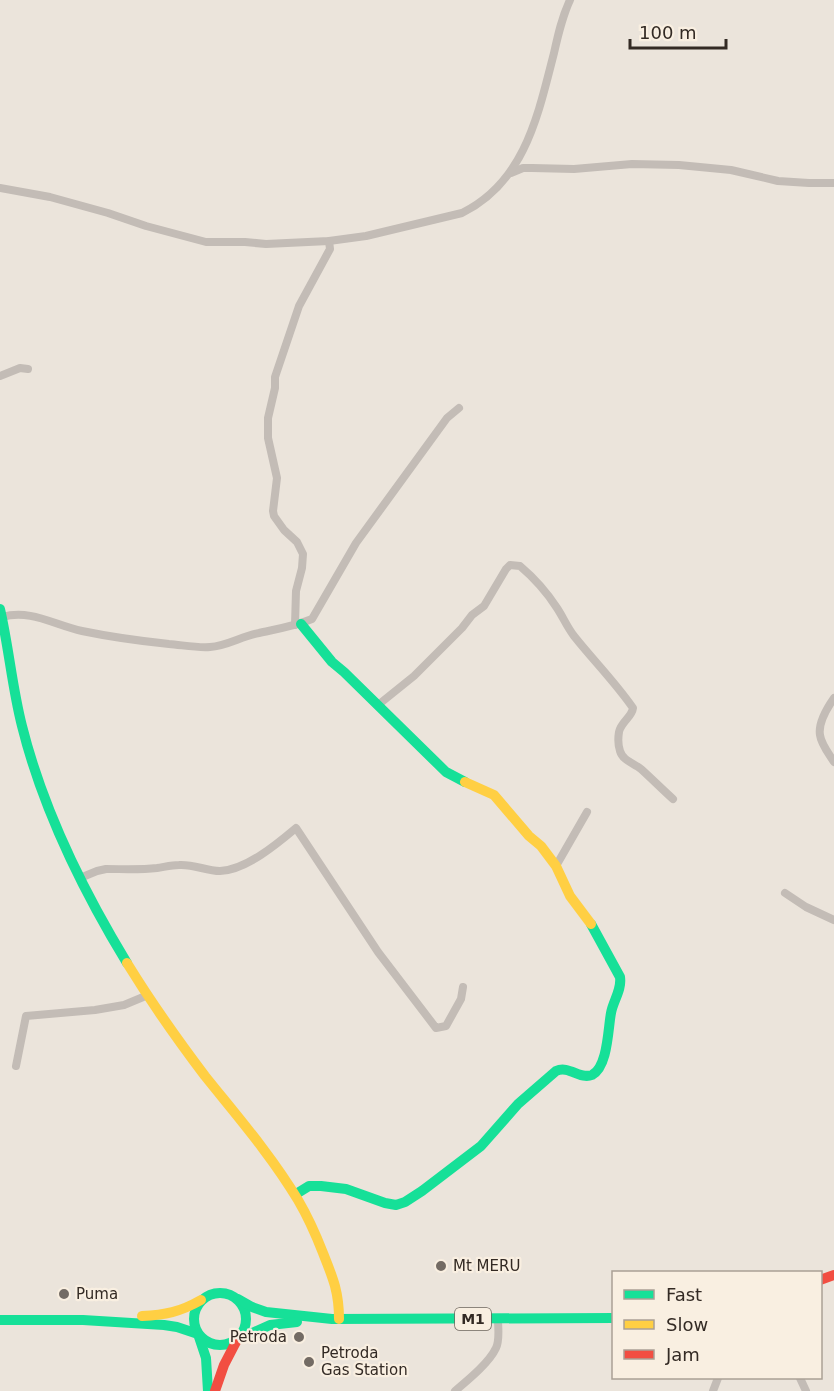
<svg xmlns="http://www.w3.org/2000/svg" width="834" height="1391" font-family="'DejaVu Sans',sans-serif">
<rect width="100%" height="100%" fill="#ebe4db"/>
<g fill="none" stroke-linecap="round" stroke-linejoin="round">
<!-- street -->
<g stroke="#c3bcb6" stroke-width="8">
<polyline points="511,173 523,168 532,168 574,169 632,164 679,165 731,170 778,181 809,183 834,183"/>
<path d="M 0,188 L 50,197 L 108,213 L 146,226 L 206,242 L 245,242 L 266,244 L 329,241 L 366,236 L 462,213 C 525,182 538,115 554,53 C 558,35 562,17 570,0"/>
<polyline points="0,376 20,368 28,369"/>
<path d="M 2,617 C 31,609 54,625 82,631 C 111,637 140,641 169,644 C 182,645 197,648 210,647 C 227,646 242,636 259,633 C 277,629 295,626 312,619 L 356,543 L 447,418 L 459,408"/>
<polyline points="295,625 296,591 302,568 303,554 297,542 284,530 274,516 273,511 277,478 268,438 268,418 275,388 275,377 299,306 330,249 329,241"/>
<path d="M 834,698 C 827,708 818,723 820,735 C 821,744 829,754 834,762"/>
<path d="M 378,705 L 414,676 L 462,628 L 472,615 L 484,606 L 506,569 L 510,565 L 520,566 C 533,577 548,594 557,608 C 563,617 567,627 574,636 C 593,660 615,682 633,708 C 632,717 621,722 619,732 C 618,738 618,745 620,751 C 623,761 634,763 641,769 C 652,779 662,789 673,799"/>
<polyline points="556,866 587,812"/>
<path d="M 80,878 L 97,871 L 106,869 C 123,869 140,870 157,868 C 164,867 172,865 179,865 C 194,864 206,871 220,871 C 246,870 277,844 296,828 L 378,952 L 436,1028 L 446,1026 L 461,999 L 463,987"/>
<polyline points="785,893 806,907 834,920"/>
<polyline points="16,1066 26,1016 95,1010 124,1005 148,995"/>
<polyline points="800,1378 806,1391"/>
<path d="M 455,1391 C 468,1380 489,1363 496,1348 C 500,1340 498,1328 498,1319"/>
<polyline points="713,1391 718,1378"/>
</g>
<!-- fast -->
<g stroke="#16e098" stroke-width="10">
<path d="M 0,609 C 9,648 12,687 22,726 C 43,810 82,889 127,963"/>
<polyline points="301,624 332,662 344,672 446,772 465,782"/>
<path d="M 296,1194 L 309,1186 L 321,1186 L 346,1189 L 385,1203 L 396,1205 L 405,1202 L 422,1191 L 481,1146 L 518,1104 L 556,1071 C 569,1065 580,1080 592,1075 C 608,1067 608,1028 611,1013 C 613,1001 622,990 620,977 L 591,924"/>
<circle cx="220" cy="1319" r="26"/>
<polyline points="238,1299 252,1307 266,1312 332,1319 614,1318"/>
<polyline points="0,1320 83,1320 164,1325 177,1327 198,1334"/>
<polyline points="198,1334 206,1358 208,1391"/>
<polyline points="239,1339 270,1325 297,1322"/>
</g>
<!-- slow -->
<g stroke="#ffcf43" stroke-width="10">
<polyline points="465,782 494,795 529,836 541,846 556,866 570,896 591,924"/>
<path d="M 127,963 C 151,1002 177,1039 205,1076 C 237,1116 271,1155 298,1200 C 308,1217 316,1235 323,1253 C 333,1278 339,1292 339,1319"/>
<path d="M 142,1316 C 165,1315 180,1312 201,1300"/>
</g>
<!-- jam -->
<g stroke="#f24e42" stroke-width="10">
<polyline points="820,1280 834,1275"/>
<polyline points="215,1391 224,1365 237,1340"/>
</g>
</g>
<!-- markers -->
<g fill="#736b64" stroke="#f9efe1" stroke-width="2">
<circle cx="441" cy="1266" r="6"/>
<circle cx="64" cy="1294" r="6"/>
<circle cx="299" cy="1337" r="6"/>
<circle cx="309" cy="1362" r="6"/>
</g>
<g text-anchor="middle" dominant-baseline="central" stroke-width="4.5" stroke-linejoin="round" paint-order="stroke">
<!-- shield labels -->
<rect fill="#f9efe1" stroke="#6e655d" stroke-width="1.5" x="455" y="1308" width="36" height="22" rx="4.5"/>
<g font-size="14" font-weight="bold" fill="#332a24">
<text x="473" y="1319">M1</text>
</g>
<!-- poi labels -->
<g font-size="15" fill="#332a24" stroke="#f9efe1" text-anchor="start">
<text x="453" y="1266">Mt MERU</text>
<text x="76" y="1294">Puma</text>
<text x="287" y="1337" text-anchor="end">Petroda</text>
<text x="321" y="1353">Petroda<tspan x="321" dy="17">Gas Station</tspan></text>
</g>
</g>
<!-- legend -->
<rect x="612" y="1271" width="210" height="108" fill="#f9efe1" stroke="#aaa095" stroke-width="1.5"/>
<rect x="624" y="1290" width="30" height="9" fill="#16e098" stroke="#aaa095" stroke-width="1.5"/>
<text x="666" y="1301" font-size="18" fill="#332a24">Fast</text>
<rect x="624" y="1320" width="30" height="9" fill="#ffcf43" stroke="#aaa095" stroke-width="1.5"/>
<text x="666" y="1331" font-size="18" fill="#332a24">Slow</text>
<rect x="624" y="1350" width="30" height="9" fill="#f24e42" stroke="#aaa095" stroke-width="1.5"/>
<text x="666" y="1361" font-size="18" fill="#332a24">Jam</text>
<!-- scale -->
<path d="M630 39v9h96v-9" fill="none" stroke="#332a24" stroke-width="3"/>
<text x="639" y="39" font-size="18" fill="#332a24" stroke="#f9efe1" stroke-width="4.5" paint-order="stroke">100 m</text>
</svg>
